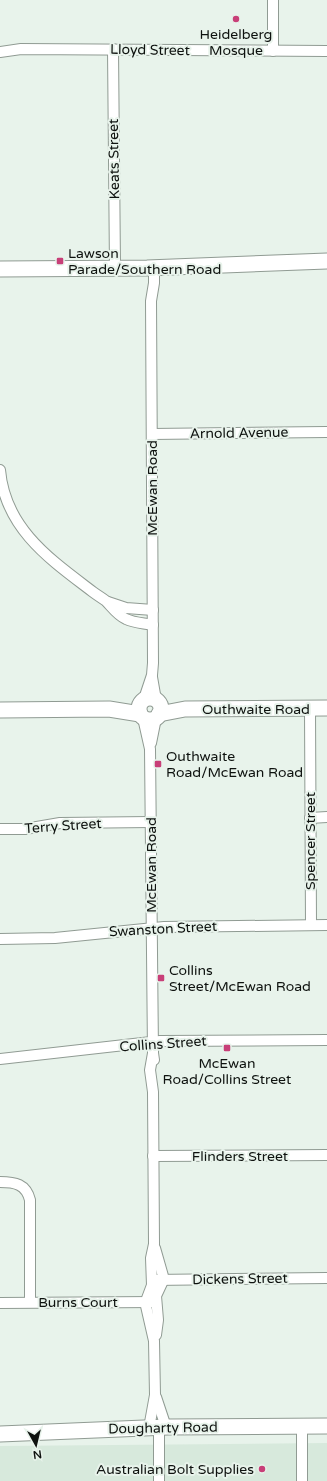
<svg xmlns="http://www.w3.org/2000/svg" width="327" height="1481" font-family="'Varela Round',sans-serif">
<rect width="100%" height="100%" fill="#e8f3eb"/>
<!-- built -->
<polygon fill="#d7e9dc" points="327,1443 327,1481 0,1481 0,1446"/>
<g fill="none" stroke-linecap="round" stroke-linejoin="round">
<!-- street casing -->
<g stroke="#909b93" stroke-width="12">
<g id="street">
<polyline points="113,49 115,268"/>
<polyline points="273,51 273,0"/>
<polyline points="0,52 21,49 327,51"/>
<polyline points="152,434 327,432"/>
<path d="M 0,470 C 5,529 51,560 93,592 C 97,595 102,598 106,601 C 112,607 117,615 126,619 C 134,623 144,623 153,625"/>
<polyline points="108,602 126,608 153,610"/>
<polyline points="152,677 156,700"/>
<polyline points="144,699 152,675 153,663 151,301 154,283 154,267"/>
<polyline points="310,708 311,925"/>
<polyline points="143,718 150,749 153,1053 154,1060"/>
<polyline points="151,743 156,718"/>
<polyline points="310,818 327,817"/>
<polyline points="0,829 25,829 60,823 151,822"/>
<polyline points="0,939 55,938 164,927 327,925"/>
<polyline points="0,1059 160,1041 327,1040"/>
<polyline points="153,1156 327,1155"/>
<path d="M 0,1182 C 15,1182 26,1184 30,1200 L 30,1302"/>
<polyline points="155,1248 163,1276 163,1281 156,1296 158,1320 156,1335"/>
<polyline points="152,1280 327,1278"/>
<polyline points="0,1303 156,1302"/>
<polyline points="156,1397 166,1427"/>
<polyline points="302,1427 302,1481"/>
<polyline points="149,1428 155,1395 154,1341 146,1306 146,1301 152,1285 151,1258 154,1244 153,1092 150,1070 153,1053"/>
<polyline points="159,1428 159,1481"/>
</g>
</g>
<!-- secondary casing -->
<g stroke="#909b93" stroke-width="17">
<g id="secondary">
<polyline points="0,269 147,268 327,261"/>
<circle cx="150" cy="709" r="11"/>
<polyline points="0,710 109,709 140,714"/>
<polyline points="159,714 185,709 327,708"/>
<polyline points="0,1434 168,1427 327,1426"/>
</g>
</g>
<!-- street -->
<use href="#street" stroke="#fff" stroke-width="10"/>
<!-- secondary -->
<use href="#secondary" stroke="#fff" stroke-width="15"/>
</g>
<!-- markers -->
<g fill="#c83f78" stroke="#e8f3eb" stroke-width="1.5">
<circle cx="236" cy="19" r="4"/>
<rect x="56" y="257" width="8" height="8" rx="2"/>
<rect x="154" y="760" width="8" height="8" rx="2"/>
<rect x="157" y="974" width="8" height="8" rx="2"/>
<rect x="223" y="1044" width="8" height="8" rx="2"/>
<circle cx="262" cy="1469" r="4"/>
</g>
<g text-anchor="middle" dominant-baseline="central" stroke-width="4" stroke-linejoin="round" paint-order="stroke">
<!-- poi labels -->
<g font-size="14" fill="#0e120f" stroke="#e8f3eb" text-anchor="start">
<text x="236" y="34" text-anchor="middle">Heidelberg<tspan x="236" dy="16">Mosque</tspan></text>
<text x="68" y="253">Lawson<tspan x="68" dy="16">Parade/Southern Road</tspan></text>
<text x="166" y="756">Outhwaite<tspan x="166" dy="16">Road/McEwan Road</tspan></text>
<text x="169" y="970">Collins<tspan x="169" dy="16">Street/McEwan Road</tspan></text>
<text x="227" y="1063" text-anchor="middle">McEwan<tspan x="227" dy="16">Road/Collins Street</tspan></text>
<text x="254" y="1469" text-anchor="end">Australian Bolt Supplies</text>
</g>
<!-- street labels -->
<g font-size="14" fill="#0e120f" stroke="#e8f3eb">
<text transform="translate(150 50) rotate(1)">Lloyd Street</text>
<text transform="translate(114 159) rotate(-91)">Keats Street</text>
<text transform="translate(239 433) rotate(-1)">Arnold Avenue</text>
<text transform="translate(152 488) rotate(-90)">McEwan Road</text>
<text x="256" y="709">Outhwaite Road</text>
<text transform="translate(63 826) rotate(-4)">Terry Street</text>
<text transform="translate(310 841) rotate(-90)">Spencer Street</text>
<text transform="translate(151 865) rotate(-90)">McEwan Road</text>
<text transform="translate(163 929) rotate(-3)">Swanston Street</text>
<text transform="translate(163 1044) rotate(-4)">Collins Street</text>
<text x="240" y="1156">Flinders Street</text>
<text transform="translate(240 1279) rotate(-1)">Dickens Street</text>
<text x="78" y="1302">Burns Court</text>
<text transform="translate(163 1428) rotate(-1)">Dougharty Road</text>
</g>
</g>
<!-- north arrow -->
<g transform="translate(36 1445) rotate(172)" stroke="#e8f3eb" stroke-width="3" paint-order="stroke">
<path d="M0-3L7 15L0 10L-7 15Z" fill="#0e120f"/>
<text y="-6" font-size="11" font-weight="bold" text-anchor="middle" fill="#0e120f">N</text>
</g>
</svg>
